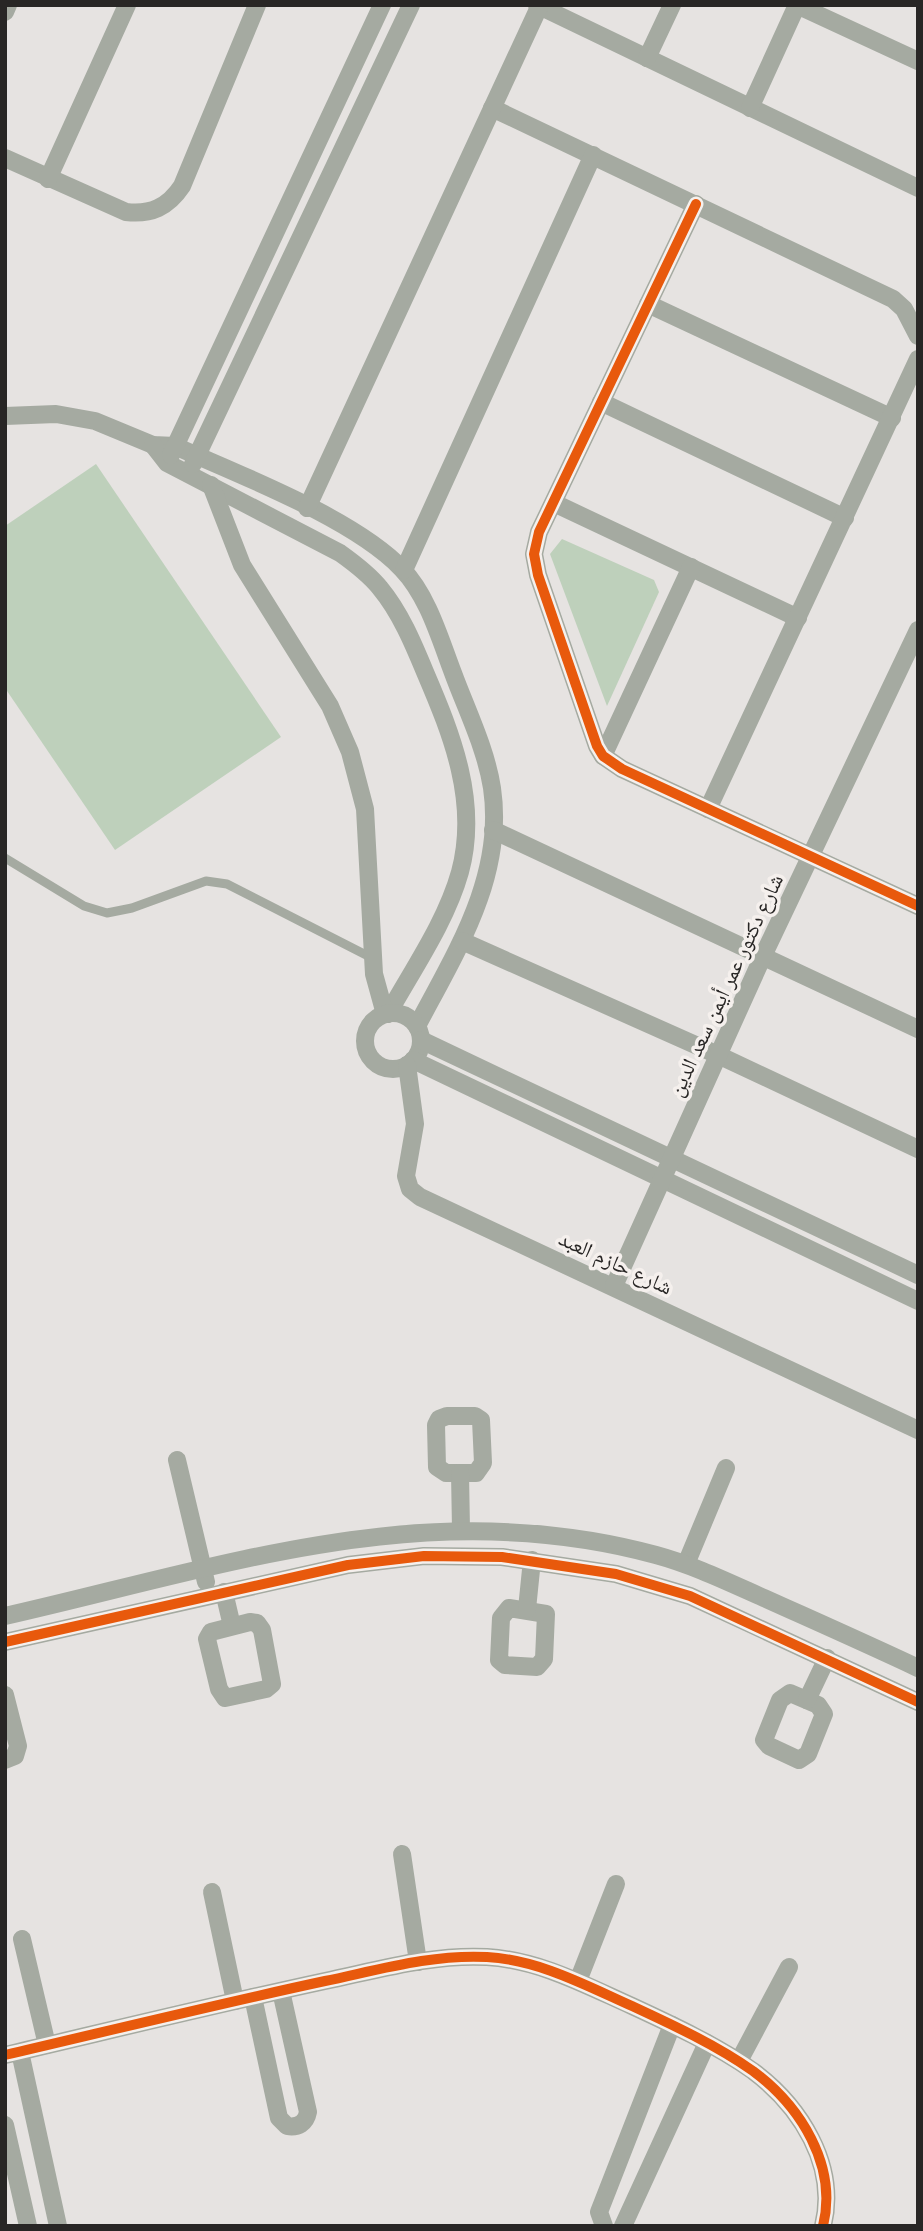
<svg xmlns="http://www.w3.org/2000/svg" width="923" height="2231" font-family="'Noto Sans','Noto Naskh Arabic',sans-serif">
<rect width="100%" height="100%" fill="#e6e3e1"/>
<!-- green -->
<g fill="#bed0bb">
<polygon points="96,464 281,737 115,850 5,688 5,526"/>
<polygon points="562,539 654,580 659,592 607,706 550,554"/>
</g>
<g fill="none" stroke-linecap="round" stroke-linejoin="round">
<!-- service -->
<polyline stroke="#a5aaa1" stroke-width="9" points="5,858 84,906 107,913 132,908 206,881 227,884 372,958"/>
<!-- minor -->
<g stroke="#a5aaa1" stroke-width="18">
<polyline points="537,5 918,188"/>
<polyline points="5,12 8,5"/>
<polyline points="647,58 672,5"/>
<polyline points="492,108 893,299 904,309 918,336"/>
<polyline points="750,108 797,5 918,61"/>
<path d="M 5,158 L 126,212 C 151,215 168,207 182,186 L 257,5"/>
<polyline points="48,179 127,5"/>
<polyline points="696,204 539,532 534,554 538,575 597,746 603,756 622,769 918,906"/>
<polyline points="648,304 892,418"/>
<polyline points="601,402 845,518"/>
<path d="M 5,416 L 56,414 L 95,421 L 153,445 L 175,446 C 240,475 355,519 402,569 C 428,596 440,639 453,673 C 467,711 486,749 492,788 C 505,876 456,952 417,1026"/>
<path d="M 153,445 L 167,463 L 340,553 C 354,563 369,574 380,588 C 400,612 413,643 425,672 C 452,735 479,802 460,872 C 446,922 413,969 388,1014"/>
<polyline points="171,455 382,5"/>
<polyline points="193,464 411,5"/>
<polyline points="211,485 242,565 330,706 350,752 365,809 374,974 385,1014"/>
<polyline points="554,503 798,618"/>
<polyline points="307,508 540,5"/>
<polyline points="404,570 593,155"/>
<polyline points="603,756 691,567"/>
<polyline points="708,809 918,359"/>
<polyline points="493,830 918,1029"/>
<polyline points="462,941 718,1055 918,1149"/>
<circle cx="393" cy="1041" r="28"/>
<polyline points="421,1040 918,1275"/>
<polyline points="413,1060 918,1301"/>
<polyline points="407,1065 415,1124 406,1176 410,1189 420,1197 918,1430"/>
<polyline points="614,1286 763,956 918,630"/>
<polygon points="447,1416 475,1416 481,1420 483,1463 476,1473 446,1473 437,1467 436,1425 439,1419"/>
<polyline points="177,1460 206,1582"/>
<polyline points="460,1473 461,1529"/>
<polyline points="686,1564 726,1468"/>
<polyline points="224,1592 232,1626"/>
<polygon points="509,1608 546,1614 544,1659 537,1667 505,1665 499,1660 501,1618"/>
<polyline points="527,1609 532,1560"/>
<path d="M 5,1616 C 225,1566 429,1493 656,1555 C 693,1565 728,1582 764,1598 C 815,1621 867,1644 918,1668"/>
<polygon points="250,1622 257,1623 262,1630 272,1684 266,1689 225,1698 219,1689 207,1639 211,1632"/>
<polyline points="5,1642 348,1565 424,1556 502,1557 616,1574 690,1596 918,1702"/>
<polygon points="790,1693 818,1705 824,1714 808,1754 799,1760 769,1746 764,1740 780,1700"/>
<polyline points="5,1695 18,1746 15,1756 5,1760"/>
<polyline points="807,1700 827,1658"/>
<polyline points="402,1854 418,1962"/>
<polyline points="212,1892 235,2001"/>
<polyline points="22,1939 47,2045"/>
<polyline points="578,1981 616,1884"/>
<path d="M 253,1997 L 279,2118 L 287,2126 C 298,2128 306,2123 308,2112 L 281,1991"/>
<polyline points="20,2052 58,2226"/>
<path d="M 5,2055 C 112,2030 218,2004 325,1981 C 378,1970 432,1954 487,1957 C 539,1960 585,1985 632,2006 C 673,2025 716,2045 753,2071 C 800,2106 838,2165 823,2226"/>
<polyline points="739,2061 789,1967"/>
<polyline points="5,2125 28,2226"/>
<polyline points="604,2226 599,2212 672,2025"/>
<polyline points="623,2226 707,2043"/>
</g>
<!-- cycleway casing -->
<g stroke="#f5f0ed" stroke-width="15">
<g id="cycleway">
<polyline points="696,204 539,532 534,554 538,575 597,746 603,756 622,769 918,906"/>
<polyline points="5,1642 348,1565 424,1556 502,1557 616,1574 690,1596 918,1702"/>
<path d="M 5,2055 C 112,2030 218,2004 325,1981 C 378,1970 432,1954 487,1957 C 539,1960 585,1985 632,2006 C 673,2025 716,2045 753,2071 C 800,2106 838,2165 823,2226"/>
</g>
</g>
<!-- cycleway -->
<use href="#cycleway" stroke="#e8590c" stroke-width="10"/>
</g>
<g text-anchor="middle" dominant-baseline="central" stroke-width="7" stroke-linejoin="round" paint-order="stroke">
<!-- street labels -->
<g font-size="21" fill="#282625" stroke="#f5f0ed">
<text transform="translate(725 985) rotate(-65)">شارع دكتور عمر أيمن سعد الدين</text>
<text transform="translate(616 1262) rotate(25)">شارع حازم العبد</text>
</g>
</g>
<!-- border -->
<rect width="923" height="2231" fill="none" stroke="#282625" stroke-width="14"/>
</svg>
